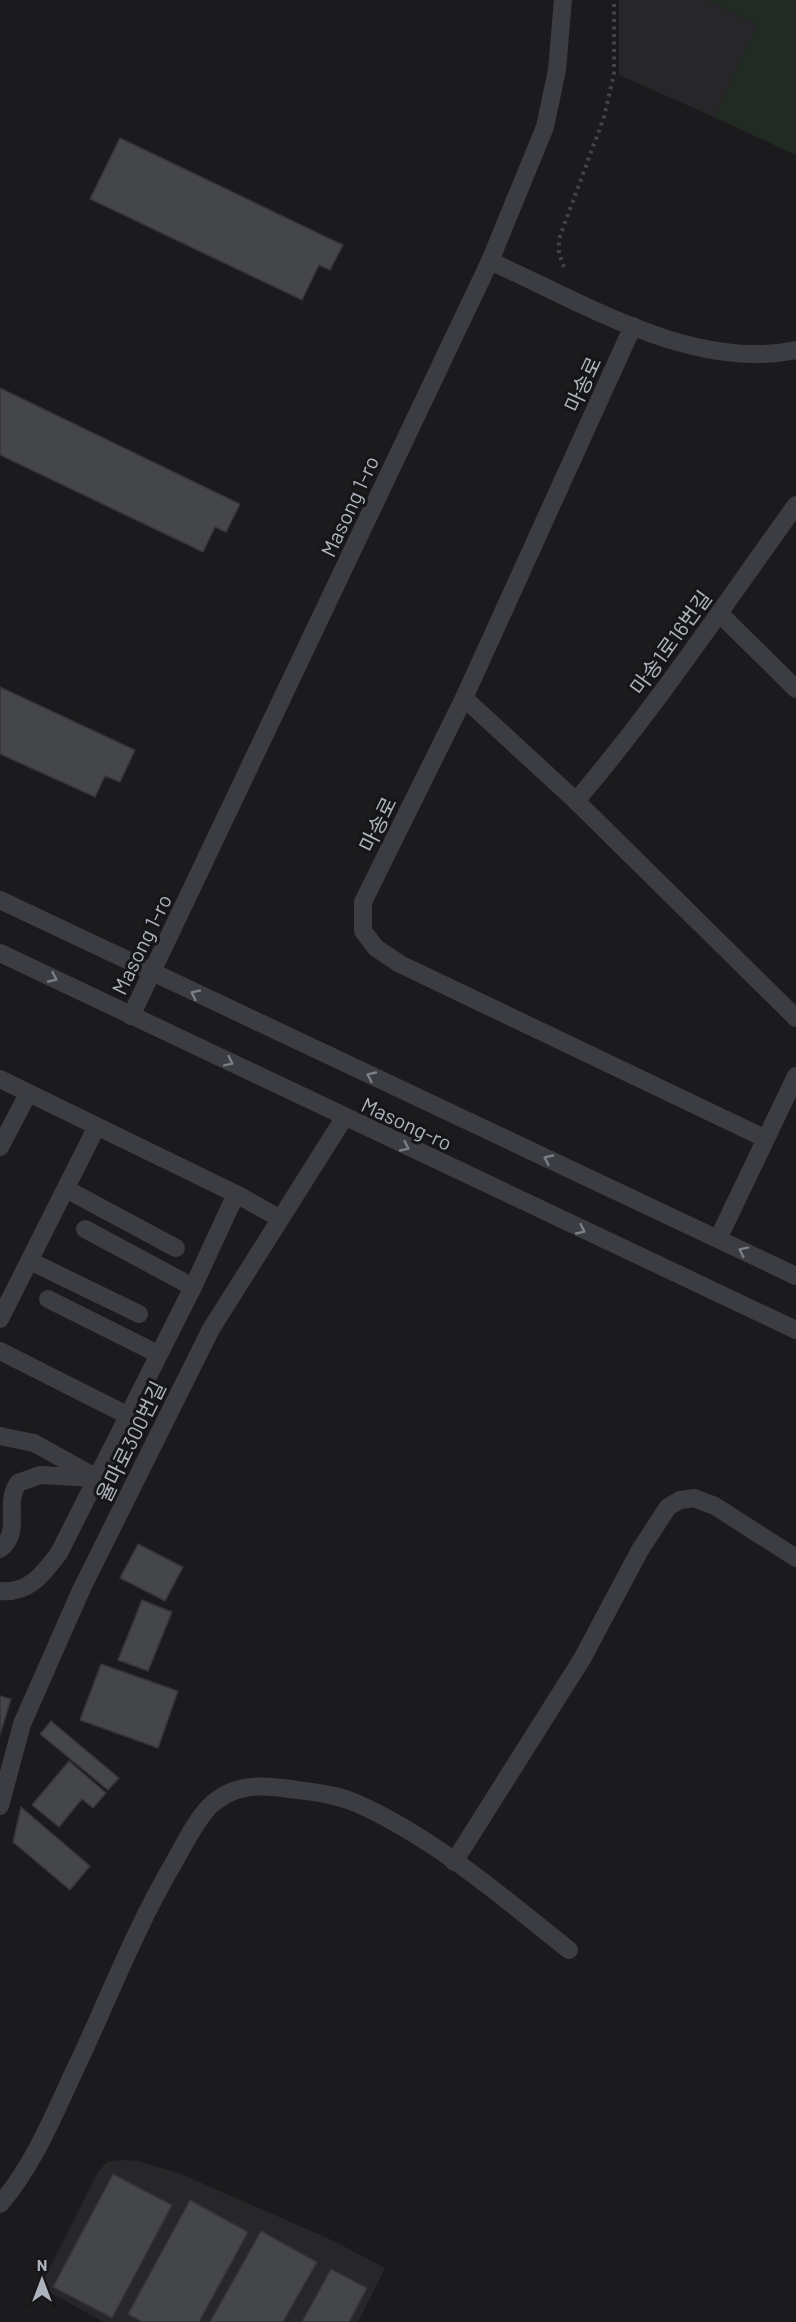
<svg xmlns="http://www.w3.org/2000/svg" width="796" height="2322" font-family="Barlow,'Noto Sans KR',sans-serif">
<rect width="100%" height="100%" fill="#1b1b1d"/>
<!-- built -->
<g fill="#27272a">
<polygon points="619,0 708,0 759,25 714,117 619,75"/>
<polygon points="121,2160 139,2161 181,2174 334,2241 385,2268 358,2322 104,2322 40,2287 98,2172 107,2162"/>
</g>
<!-- green -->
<polygon fill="#222b23" points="708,0 796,0 796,155 714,117 759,25"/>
<!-- building -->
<g fill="#45464a" stroke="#353539" stroke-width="1.5">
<polygon points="120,138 343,245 330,270 319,265 302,300 90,199"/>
<polygon points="0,388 240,504 226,532 215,527 203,552 0,455"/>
<polygon points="0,687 135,750 120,782 105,776 95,797 0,754"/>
<polygon points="138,1544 183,1567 165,1601 120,1578"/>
<polygon points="142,1600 172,1612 148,1671 118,1660"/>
<polygon points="101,1664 178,1691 158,1748 80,1720"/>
<polygon points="0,1696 11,1699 0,1735"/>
<polygon points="51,1721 119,1778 108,1790 40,1734"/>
<polygon points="69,1761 106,1793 93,1808 82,1799 59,1827 32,1805"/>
<polygon points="21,1807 90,1866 70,1890 13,1842"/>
<polygon points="113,2174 172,2205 112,2318 53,2287"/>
<polygon points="190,2200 248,2232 199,2322 142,2322 128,2314"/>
<polygon points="261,2231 317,2262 283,2322 210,2322"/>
<polygon points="331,2269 367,2288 349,2322 302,2322"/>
</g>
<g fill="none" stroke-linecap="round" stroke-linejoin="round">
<!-- path -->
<polyline stroke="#424449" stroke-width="4" stroke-dasharray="3 4.5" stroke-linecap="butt" points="564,267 559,254 559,239 604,117 614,74 614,0"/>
<!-- minor -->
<g stroke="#3c3d42" stroke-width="18">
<path d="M 490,261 C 581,302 694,372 796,350"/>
<polyline points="633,326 464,698 363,902 363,931 376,948 400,964 764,1138"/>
<polyline points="719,613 796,689"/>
<polyline points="464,698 576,801 796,1018"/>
<path d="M 576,801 C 656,707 724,605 796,505"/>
<polyline points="0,900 796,1276"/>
<polyline points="0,953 796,1330"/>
<polyline points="131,1016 490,261 545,127 557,70 563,0"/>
<path d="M 0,1079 L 236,1194 L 193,1287 L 59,1553 C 44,1573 29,1594 0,1591"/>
<polyline points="0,1147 28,1094"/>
<polyline points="66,1189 176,1248"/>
<polyline points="236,1194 279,1218"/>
<polyline points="85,1229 193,1287"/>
<polyline points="718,1239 796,1076"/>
<polyline points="30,1261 139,1314"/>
<polyline points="48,1299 158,1354"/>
<polyline points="0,1319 96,1128"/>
<polyline points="0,1351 127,1415"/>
<polyline points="0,1436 34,1443 90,1474"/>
<path d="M 0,1549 C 23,1531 3,1505 18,1483 L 40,1475 L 96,1478"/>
<polyline points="0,1806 22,1724 82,1588 211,1329 344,1118"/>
<polyline points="454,1862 582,1659 640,1550 668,1507 680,1500 694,1498 715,1506 796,1558"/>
<path d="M 0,2204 C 35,2164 56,2109 79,2061 C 110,1995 136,1927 173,1864 C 184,1845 194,1823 209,1807 C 232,1784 260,1784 290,1789 C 312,1792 335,1794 356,1803 C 435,1838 502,1897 569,1950"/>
</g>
</g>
<!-- one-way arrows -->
<defs><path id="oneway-chevron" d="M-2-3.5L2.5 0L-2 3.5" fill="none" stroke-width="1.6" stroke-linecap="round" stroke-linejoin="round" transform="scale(1.5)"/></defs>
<g stroke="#7a7e85">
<use href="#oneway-chevron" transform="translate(53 978) rotate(25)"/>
<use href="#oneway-chevron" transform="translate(195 994) rotate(-155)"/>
<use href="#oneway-chevron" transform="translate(229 1062) rotate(26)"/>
<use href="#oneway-chevron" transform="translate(371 1076) rotate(-155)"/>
<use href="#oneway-chevron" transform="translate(405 1147) rotate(25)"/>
<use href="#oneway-chevron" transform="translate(548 1159) rotate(-155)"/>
<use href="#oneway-chevron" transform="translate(581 1230) rotate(25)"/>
<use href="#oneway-chevron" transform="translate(743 1251) rotate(-154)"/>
</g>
<g text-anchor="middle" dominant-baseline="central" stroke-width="6" stroke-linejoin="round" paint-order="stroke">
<!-- street labels -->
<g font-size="21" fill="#adb3bc" stroke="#161618">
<text transform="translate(582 384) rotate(-65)">마송로</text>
<text transform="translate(349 506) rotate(-65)">Masong 1-ro</text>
<text transform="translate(670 642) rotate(-54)">마송1로16번길</text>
<text transform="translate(377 824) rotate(-64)">마송로</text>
<text transform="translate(141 944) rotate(-64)">Masong 1-ro</text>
<text transform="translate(407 1123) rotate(25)">Masong-ro</text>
<text transform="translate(130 1441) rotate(-64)">율마로300번길</text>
</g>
</g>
<!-- north arrow -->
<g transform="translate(42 2280)" stroke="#161618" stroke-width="4.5" paint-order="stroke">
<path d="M0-4.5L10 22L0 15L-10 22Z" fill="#adb3bc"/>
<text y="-9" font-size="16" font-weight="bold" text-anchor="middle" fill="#adb3bc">N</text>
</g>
</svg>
